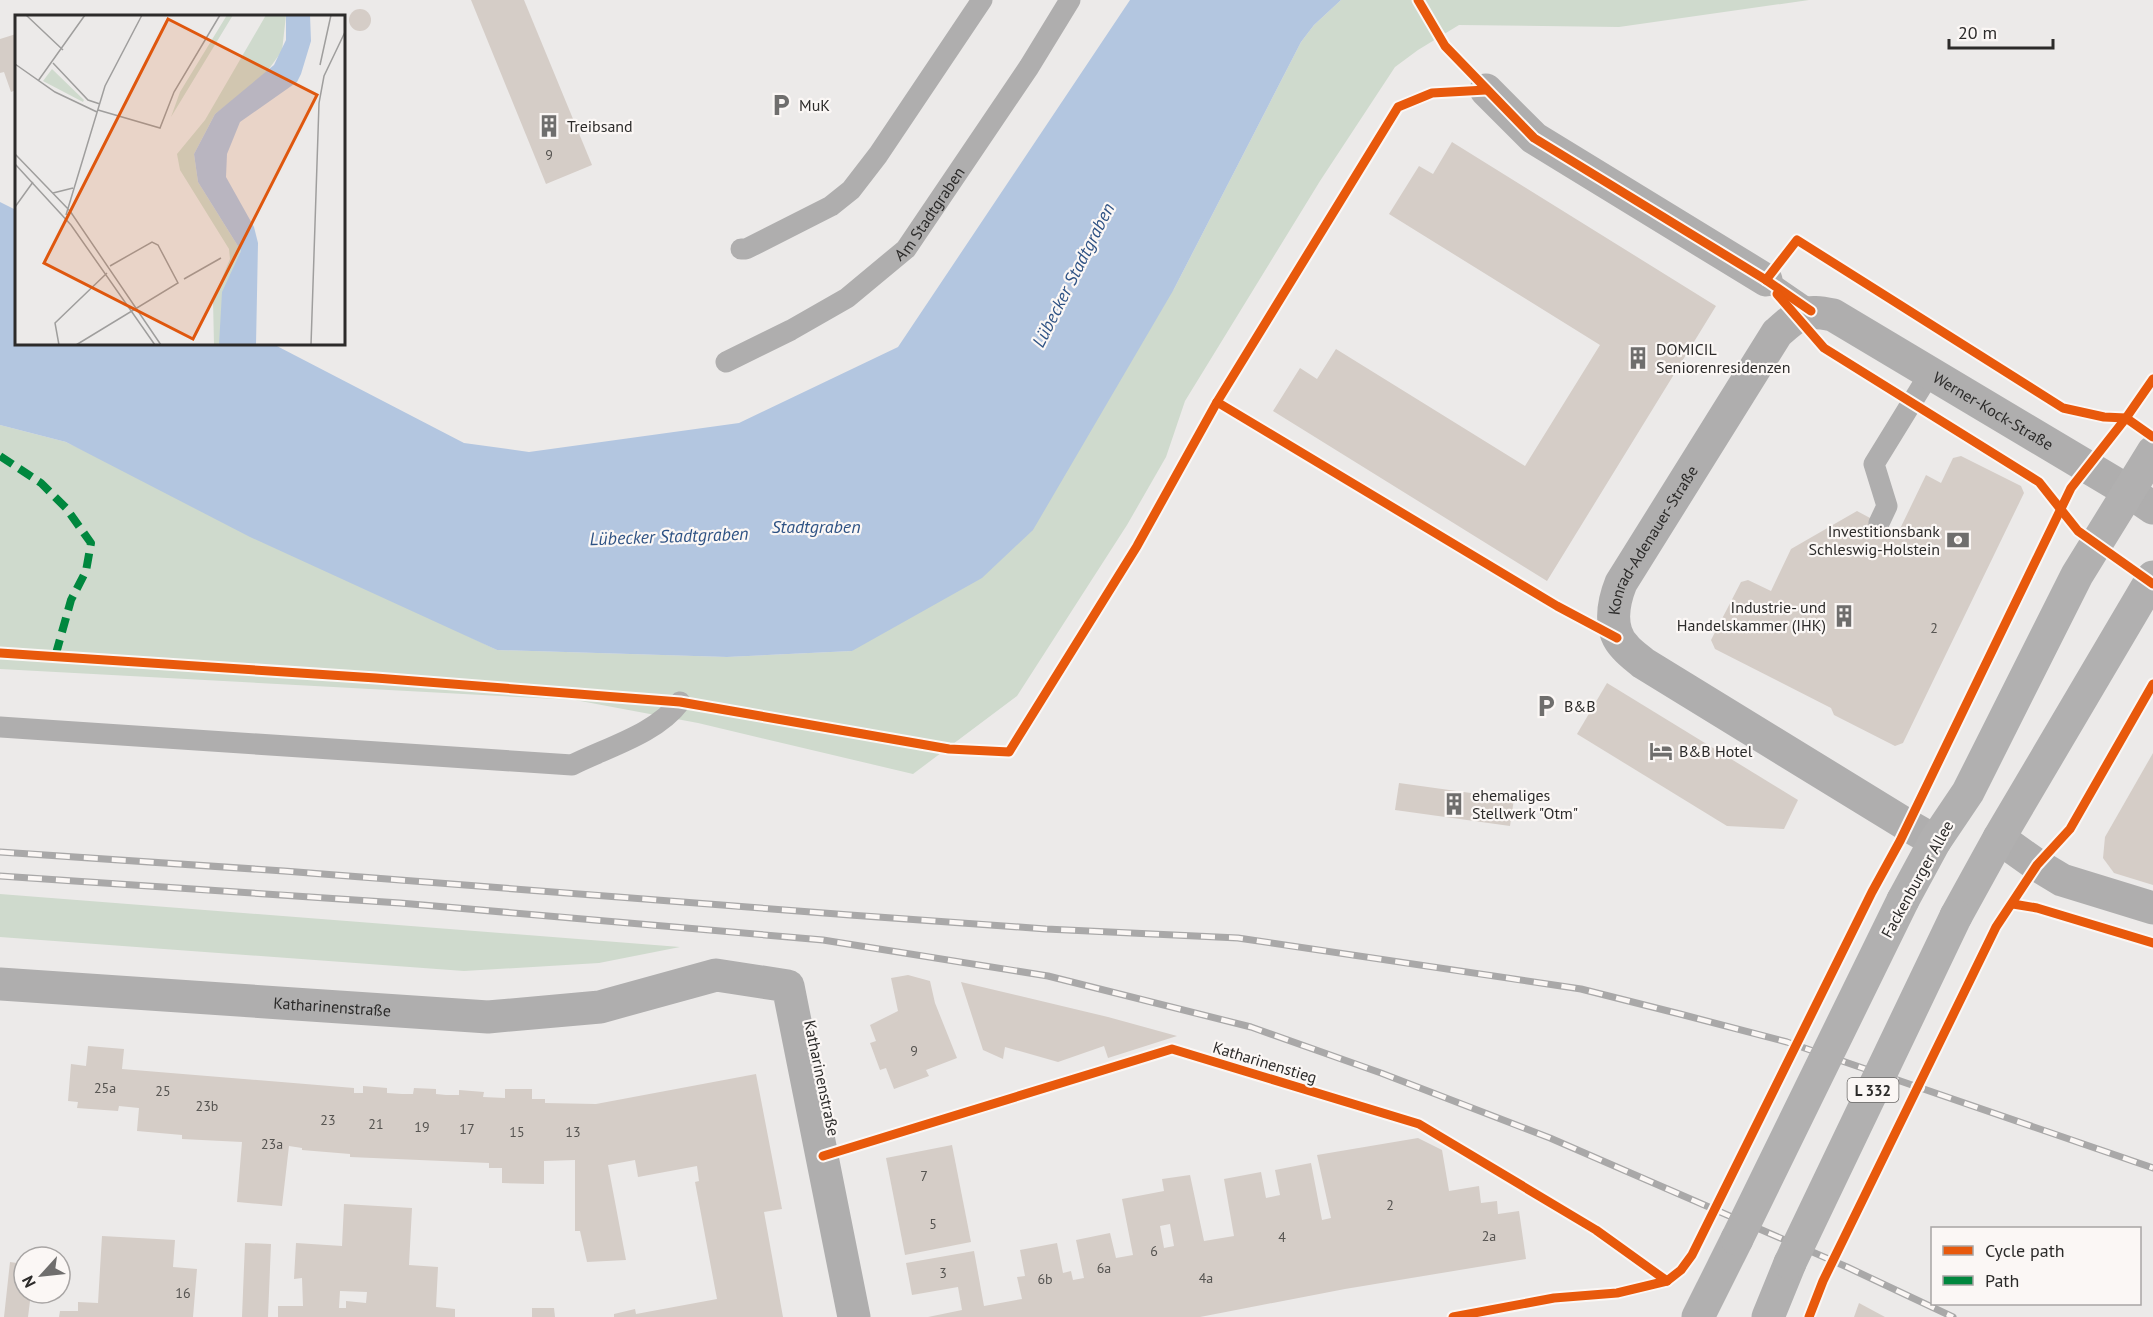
<svg xmlns="http://www.w3.org/2000/svg" width="2153" height="1317" font-family="'PT Sans',sans-serif">
<rect width="100%" height="100%" fill="#eceae9"/>
<!-- green -->
<g fill="#cfdacd">
<polygon points="1341,0 1809,0 1619,27 1459,25 1418,50 1395,67 1320,181 1185,401 1166,457 1127,525 1017,696 913,774 698,723 575,700 0,669 0,425 66,442 497,650 727,657 852,651 1174,289 1301,42 1314,25"/>
<polygon points="0,894 680,947 599,963 464,971 0,937"/>
</g>
<!-- water -->
<polygon fill="#b3c6e0" points="1130,0 1341,0 1314,25 1301,42 1174,289 1033,530 982,578 852,651 727,657 497,650 250,537 66,442 0,425 0,202 16,210 16,344 273,344 464,443 529,452 739,423 898,347"/>
<!-- building -->
<g fill="#d5cdc7" fill-rule="evenodd">
<polygon points="471,0 524,0 592,165 546,184"/>
<circle cx="360" cy="20" r="11"/>
<polygon points="16,34 16,90 11,92 4,72 0,73 0,39"/>
<polygon points="1452,142 1716,306 1547,581 1273,411 1300,368 1317,379 1336,349 1525,466 1600,345 1389,214 1419,166 1433,174"/>
<polygon points="1961,456 2021,486 2024,493 1903,743 1895,746 1834,715 1831,708 1715,649 1711,640 1741,582 1748,580 1771,591 1791,549 1857,511 1898,533 1926,475 1941,483 1953,458"/>
<polygon points="1607,683 1798,800 1784,829 1727,826 1577,734"/>
<polygon points="2153,753 2153,885 2114,873 2103,858 2105,837"/>
<polygon points="1399,783 1514,799 1510,826 1395,810"/>
<polygon points="908,975 930,981 935,1003 957,1058 926,1070 929,1076 894,1089 886,1068 880,1070 870,1043 876,1041 870,1025 898,1011 891,978"/>
<polygon points="961,982 1108,1017 1177,1036 1108,1058 1104,1046 1058,1062 1005,1047 1003,1059 983,1050"/>
<polygon points="88,1046 124,1049 122,1069 354,1088 354,1093 363,1093 363,1086 387,1088 387,1093 402,1094 413,1094 414,1088 436,1089 436,1094 446,1095 459,1095 459,1090 484,1092 483,1097 505,1098 505,1089 532,1089 532,1099 545,1099 545,1103 596,1104 756,1074 782,1209 764,1212 783,1317 614,1317 614,1314 635,1309 636,1314 717,1299 695,1182 699,1181 697,1166 638,1177 635,1160 608,1165 626,1260 587,1262 580,1231 575,1231 575,1160 544,1161 544,1184 502,1183 502,1168 489,1168 489,1163 350,1157 350,1154 302,1150 302,1148 289,1146 282,1206 237,1202 242,1142 182,1139 182,1135 137,1131 139,1108 119,1106 118,1111 77,1108 78,1102 68,1101 71,1064 86,1066"/>
<path d="M 1418,1138 L 1442,1150 L 1449,1191 L 1479,1186 L 1481,1203 L 1497,1201 L 1498,1214 L 1519,1211 L 1526,1259 L 1345,1289 L 1200,1317 L 928,1317 L 962,1310 L 958,1287 L 912,1295 L 906,1263 L 974,1251 L 984,1306 L 1022,1299 L 1017,1277 L 1025,1276 L 1020,1250 L 1057,1243 L 1063,1273 L 1071,1271 L 1073,1280 L 1084,1278 L 1076,1240 L 1110,1233 L 1116,1258 L 1133,1255 L 1122,1199 L 1164,1191 L 1162,1179 L 1190,1175 L 1204,1241 L 1234,1236 L 1224,1179 L 1261,1172 L 1266,1198 L 1280,1195 L 1275,1170 L 1311,1163 L 1322,1220 L 1331,1218 L 1317,1155 ZM 1170,1224 L 1174,1246 L 1164,1248 L 1160,1226 Z"/>
<polygon points="952,1145 971,1242 905,1255 886,1158"/>
<path d="M 344,1204 L 412,1208 L 409,1265 L 438,1267 L 436,1307 L 455,1309 L 455,1317 L 278,1317 L 278,1306 L 303,1306 L 302,1278 L 294,1279 L 296,1243 L 342,1246 ZM 340,1291 L 367,1292 L 366,1303 L 346,1301 L 346,1308 L 339,1308 Z"/>
<polygon points="102,1236 175,1240 173,1267 197,1269 193,1317 59,1317 60,1311 78,1311 78,1302 98,1303"/>
<polygon points="245,1243 271,1244 268,1317 242,1317"/>
<polygon points="10,1262 24,1264 24,1293 31,1293 28,1317 4,1317"/>
<polygon points="1859,1303 1885,1317 1854,1317"/>
<polygon points="532,1308 554,1308 555,1317 532,1317"/>
</g>
<g fill="none" stroke-linecap="round" stroke-linejoin="round">
<!-- service -->
<g stroke="#afaeae" stroke-width="21">
<polyline points="741,249 746,249 831,206 851,190 878,155 982,0"/>
<polyline points="1766,280 1811,311"/>
<path id="s1" d="M 726,362 L 791,330 L 847,298 L 906,249 L 1029,67 L 1070,0"/>
<polyline points="1879,523 1887,506 1874,464 1930,373"/>
<path d="M 0,727 L 572,765 C 608,747 656,734 680,702"/>
</g>
<!-- minor -->
<g stroke="#afaeae" stroke-width="33">
<polyline points="1486,90 1534,138 1766,280"/>
<polyline points="1999,838 2037,865 2062,880 2153,908"/>
<path id="s2" d="M 1935,841 L 1907,825 L 1643,663 C 1637,658 1630,653 1625,647 C 1608,630 1613,603 1621,583 L 1777,333 C 1800,313 1803,309 1833,315 L 2128,491 L 2153,508"/>
<path id="s3" d="M 0,984 L 488,1017 L 600,1007 L 716,975 L 788,986 L 854,1317"/>
</g>
<!-- primary -->
<g stroke="#b1b0b0" stroke-width="33">
<polyline points="1903,900 1935,841 1968,792 2077,575 2153,452"/>
<polyline points="1956,916 1999,838 2153,577"/>
<polyline points="1698,1317 1737,1239"/>
<polyline points="1768,1317 1790,1263"/>
</g>
<!-- rail casing -->
<g stroke="#a9a8a8" stroke-width="7">
<g id="rail">
<polyline points="0,852 284,871 850,915 1046,929 1238,938 1581,989 1680,1014 1787,1042 2153,1168"/>
<polyline points="0,876 400,903 823,940 1048,976 1251,1027 1381,1073 1550,1138 1847,1267 1953,1317"/>
</g>
</g>
<!-- rail -->
<use href="#rail" stroke="#fbf7f5" stroke-width="4.5" stroke-dasharray="14" stroke-linecap="butt"/>
<!-- primary-bridge -->
<g stroke="#b1b0b0" stroke-width="33">
<polyline points="1737,1239 1903,900"/>
<polyline points="1790,1263 1956,916"/>
</g>
<!-- quiet -->
<polyline stroke="#00873e" stroke-width="8" stroke-dasharray="15 8" stroke-linecap="butt" points="0,456 41,483 66,508 91,543 86,571 71,600 55,657"/>
<!-- cycleway casing -->
<g stroke="#fbf7f5" stroke-width="13">
<g id="cycleway">
<polyline points="1418,0 1445,46 1534,138 1766,280 1811,311"/>
<polyline points="1766,280 1797,240 2063,408 2104,417 2126,418 2153,437"/>
<polyline points="1777,294 1824,348 2039,482 2078,531 2153,584"/>
<polyline points="1217,402 1557,606 1617,638"/>
<polyline points="0,653 376,678 680,702 949,749 1009,752 1137,546 1217,402 1398,107 1432,93 1486,90"/>
<polyline points="2013,904 2037,908 2153,943"/>
<polyline points="823,1156 1172,1049 1419,1124 1596,1230 1667,1281"/>
<polyline points="1453,1317 1554,1298 1617,1293 1667,1281 1681,1270 1692,1255 1872,892 1900,841 2071,488 2126,418 2153,379"/>
<polyline points="1809,1317 1823,1281 1996,927 2037,865 2070,829 2153,684"/>
</g>
</g>
<!-- cycleway -->
<use href="#cycleway" stroke="#e8590c" stroke-width="9"/>
</g>
<!-- icons -->
<defs>
<g id="parking-bare" transform="scale(1.8)"><path d="M-3.5-5.5H1a3.5 3.5 0 0 1 0 7H-1V5.5H-3.5ZM-1-3.4V-.6H.8a1.4 1.4 0 0 0 0-2.8Z" fill="#6f6e6d" stroke="#fbf7f5" stroke-width="2.5" paint-order="stroke"/></g>
<g id="building-bare" transform="scale(1.8)"><path d="M-4-6H4V6H1V3H-1V6H-4ZM-2.5-4.3h1.7v1.8h-1.7ZM.8-4.3h1.7v1.8H.8ZM-2.5-1h1.7V.8h-1.7ZM.8-1h1.7V.8H.8Z" fill="#6f6e6d" stroke="#fbf7f5" stroke-width="2.5" paint-order="stroke"/></g>
<g id="bank-bare" transform="scale(1.8)"><path d="M-6-4H6V4H-6ZM0-2.3a2.3 2.3 0 1 0 0 4.6a2.3 2.3 0 1 0 0-4.6Z" fill="#6f6e6d" stroke="#fbf7f5" stroke-width="2.5" paint-order="stroke"/></g>
<g id="hotel-bare" transform="scale(1.8)"><path d="M-6-4.5h1.5V1H6V5H4.5V3h-9V5H-6ZM-4 0a1.8 1.8 0 1 1 3.6 0ZM.5 0V-2.5h3Q6-2.5 6 0Z" fill="#6f6e6d" stroke="#fbf7f5" stroke-width="2.5" paint-order="stroke"/></g>
</defs>
<g fill-rule="evenodd">
<use href="#parking-bare" x="781" y="105"/>
<use href="#building-bare" x="549" y="126"/>
<use href="#building-bare" x="1638" y="358"/>
<use href="#bank-bare" x="1958" y="540"/>
<use href="#building-bare" x="1844" y="616"/>
<use href="#parking-bare" x="1546" y="706"/>
<use href="#hotel-bare" x="1661" y="751"/>
<use href="#building-bare" x="1454" y="804"/>
</g>
<g text-anchor="middle" dominant-baseline="central" stroke-width="4.5" stroke-linejoin="round" paint-order="stroke">
<!-- number labels -->
<g font-size="14" fill="#565451">
<text x="549" y="155">9</text>
<text x="1934" y="628">2</text>
<text x="914" y="1051">9</text>
<text x="105" y="1088">25a</text>
<text x="163" y="1091">25</text>
<text x="207" y="1106">23b</text>
<text x="328" y="1120">23</text>
<text x="376" y="1124">21</text>
<text x="422" y="1127">19</text>
<text x="467" y="1129">17</text>
<text x="517" y="1132">15</text>
<text x="573" y="1132">13</text>
<text x="272" y="1144">23a</text>
<text x="924" y="1176">7</text>
<text x="1390" y="1205">2</text>
<text x="933" y="1224">5</text>
<text x="1489" y="1236">2a</text>
<text x="1282" y="1237">4</text>
<text x="1154" y="1251">6</text>
<text x="1104" y="1268">6a</text>
<text x="943" y="1273">3</text>
<text x="1206" y="1278">4a</text>
<text x="1045" y="1279">6b</text>
<text x="183" y="1293">16</text>
</g>
<!-- shield labels -->
<rect fill="#fbf7f5" stroke="#6a6867" stroke-width="1.5" x="1847.5" y="1078" width="51" height="24" rx="4.5"/>
<g font-size="15" font-weight="bold" fill="#2c2b2a">
<text x="1873" y="1090">L 332</text>
</g>
<!-- poi labels -->
<g font-size="16" fill="#2c2b2a" stroke="#fbf7f5" text-anchor="start">
<text x="799" y="105">MuK</text>
<text x="567" y="126">Treibsand</text>
<text x="1656" y="349">DOMICIL<tspan x="1656" dy="18">Seniorenresidenzen</tspan></text>
<text x="1940" y="531" text-anchor="end">Investitionsbank<tspan x="1940" dy="18">Schleswig-Holstein</tspan></text>
<text x="1826" y="607" text-anchor="end">Industrie- und<tspan x="1826" dy="18">Handelskammer (IHK)</tspan></text>
<text x="1564" y="706">B&amp;B</text>
<text x="1679" y="751">B&amp;B Hotel</text>
<text x="1472" y="795">ehemaliges<tspan x="1472" dy="18">Stellwerk "Otm"</tspan></text>
</g>
<!-- street labels -->
<g font-size="16" fill="#2c2b2a" stroke="#fbf7f5">
<text stroke="none"><textPath href="#s1" startOffset="256">Am Stadtgraben</textPath></text>
<text stroke="none"><textPath href="#s2" startOffset="978">Werner-Kock-Straße</textPath></text>
<text stroke="none"><textPath href="#s2" startOffset="486">Konrad-Adenauer-Straße</textPath></text>
<text transform="translate(1917 879) rotate(-61)">Fackenburger Allee</text>
<text stroke="none"><textPath href="#s3" startOffset="333">Katharinenstraße</textPath></text>
<text transform="translate(1265 1062) rotate(17)">Katharinenstieg</text>
<text transform="translate(822 1078) rotate(78)">Katharinenstraße</text>
</g>
<!-- water labels -->
<g font-size="18" font-style="italic" fill="#2e5284" stroke="#fbf7f5">
<text transform="translate(1073 275) rotate(-63)">Lübecker Stadtgraben</text>
<text x="816" y="526">Stadtgraben</text>
<text transform="translate(669 536) rotate(-2)">Lübecker Stadtgraben</text>
</g>
</g>
<!-- overview -->
<g transform="translate(15 15)">
<rect width="330" height="330" fill="#eceae9"/>
<path d="M 212,0 L 218,0 L 156,102 L 165,77 ZM 251,0 L 271,0 L 267,36 L 248,62 L 200,99 L 179,139 L 183,167 L 226,236 L 204,330 L 199,330 L 198,285 L 215,244 L 214,234 L 165,155 L 162,139 L 190,105 ZM 37,54 L 69,85 L 68,87 L 28,66 Z" fill="#cfdacd"/>
<path d="M 271,0 L 295,0 L 296,26 L 286,59 L 282,67 L 225,107 L 212,139 L 211,162 L 239,212 L 243,228 L 241,330 L 204,330 L 207,277 L 226,236 L 183,167 L 179,139 L 200,99 L 259,50 L 271,25 Z" fill="#b3c6e0"/>
<path fill="none" stroke="#9f9e9d" stroke-width="1.5" d="M 11,0 L 48,35M 38,48 L 73,85 L 85,89M 0,49 L 40,77 L 82,97M 305,50 L 316,0M 23,66 L 70,0M 83,95 L 145,113 L 159,77 L 205,0M 0,139 L 55,196 L 146,330M 0,149 L 56,210 L 140,330M 38,178 L 58,173M 0,192 L 18,167M 51,200 L 90,71 L 127,0M 169,264 L 206,243M 44,330 L 40,308 L 92,258M 61,330 L 163,268 L 143,230 L 137,227 L 95,251M 296,330 L 304,88 L 309,61 L 330,17"/>
<path fill="#df570e" fill-opacity="0.15" stroke="#df570e" stroke-width="3" d="M 153,4 L 302,80 L 178,324 L 29,248 Z"/>
<rect width="330" height="330" fill="none" stroke="#2c2b2a" stroke-width="3"/>
</g>
<!-- legend -->
<rect x="1931" y="1227" width="210" height="78" fill="#fbf7f5" stroke="#a8a5a4" stroke-width="1.5"/>
<rect x="1943" y="1246" width="30" height="9" fill="#e8590c" stroke="#a8a5a4" stroke-width="1.5"/>
<text x="1985" y="1257" font-size="18" fill="#2c2b2a">Cycle path</text>
<rect x="1943" y="1276" width="30" height="9" fill="#00873e" stroke="#a8a5a4" stroke-width="1.5"/>
<text x="1985" y="1287" font-size="18" fill="#2c2b2a">Path</text>
<!-- north arrow -->
<g transform="translate(42 1275) rotate(243)"><circle r="28" fill="#fbf7f5" stroke="#a8a5a4" stroke-width="1.5"/>
<path d="M0-4.5L10 22L0 15L-10 22Z" fill="#6f6e6d"/>
<text y="-9" font-size="16" font-weight="bold" text-anchor="middle" fill="#2c2b2a">N</text>
</g>
<!-- scale -->
<path d="M1949 39v9h104v-9" fill="none" stroke="#2c2b2a" stroke-width="3"/>
<text x="1958" y="39" font-size="18" fill="#2c2b2a" stroke="#fbf7f5" stroke-width="4.5" paint-order="stroke">20 m</text>
</svg>
